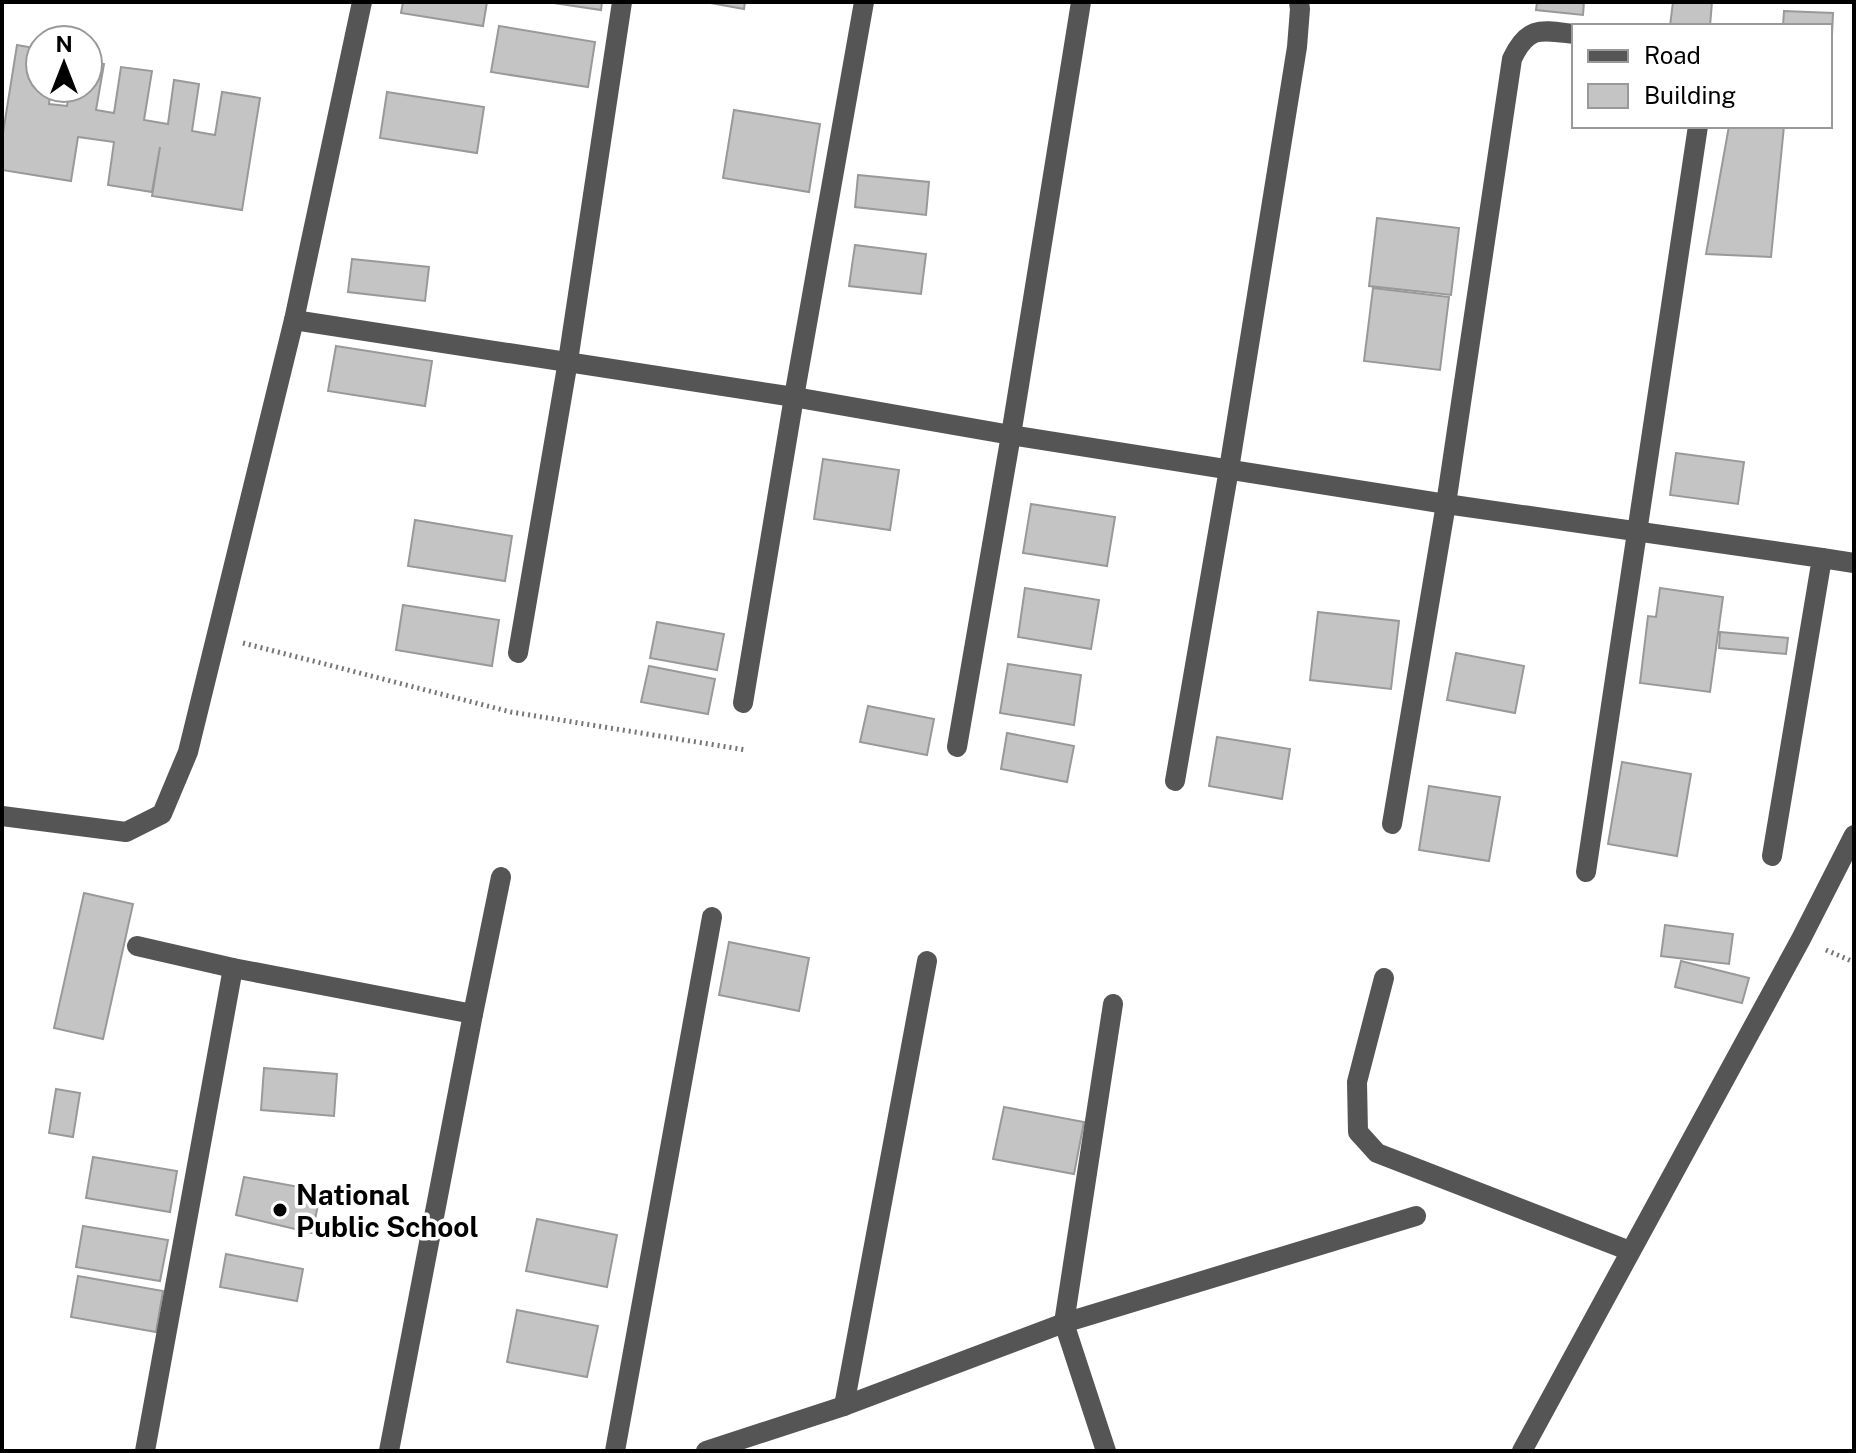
<svg xmlns="http://www.w3.org/2000/svg" width="1856" height="1453" font-family="'Public Sans',sans-serif">
<rect width="100%" height="100%" fill="#fff"/>
<!-- building -->
<g fill="#c4c4c4" stroke="#999" stroke-width="2">
<polygon points="403,2 487,2 483,26 401,13"/>
<polygon points="547,2 602,2 601,10"/>
<polygon points="705,2 745,2 744,9"/>
<polygon points="1537,2 1584,2 1583,15 1536,10"/>
<polygon points="1673,2 1712,2 1710,26 1670,26"/>
<polygon points="1784,11 1833,13 1830,81 1830,26 1783,26"/>
<polygon points="499,26 595,42 588,87 491,72"/>
<polygon points="17,45 40,49 40,88 51,88 49,104 67,106 70,88 88,88 88,61 104,64 96,110 114,113 121,67 152,71 144,120 168,124 174,80 199,84 192,131 215,135 222,92 260,98 242,210 152,196 160,147 152,192 108,185 114,142 78,137 71,181 2,170 2,139"/>
<polygon points="387,92 484,107 477,153 380,138"/>
<polygon points="734,110 820,124 809,192 723,178"/>
<polygon points="1729,126 1784,126 1771,257 1706,254"/>
<polygon points="858,175 929,182 926,215 855,207"/>
<polygon points="1377,218 1459,228 1451,295 1369,286"/>
<polygon points="855,245 926,254 921,294 849,286"/>
<polygon points="352,259 429,267 425,301 348,292"/>
<polygon points="1373,288 1449,297 1440,370 1364,361"/>
<polygon points="336,346 432,361 425,406 328,391"/>
<polygon points="1676,453 1744,462 1738,504 1670,495"/>
<polygon points="823,459 899,470 890,530 814,519"/>
<polygon points="1031,504 1115,517 1107,566 1023,553"/>
<polygon points="415,520 512,536 505,581 408,566"/>
<polygon points="1025,588 1099,600 1091,649 1018,637"/>
<polygon points="1660,588 1723,597 1710,692 1640,683 1648,616 1656,617"/>
<polygon points="403,605 499,620 492,666 396,650"/>
<polygon points="1318,612 1399,621 1391,689 1310,680"/>
<polygon points="657,622 724,634 717,670 650,658"/>
<polygon points="1720,632 1788,638 1786,654 1719,648"/>
<polygon points="1456,653 1524,666 1515,713 1447,700"/>
<polygon points="1008,664 1081,675 1074,725 1000,713"/>
<polygon points="649,666 715,679 708,714 641,702"/>
<polygon points="868,706 934,719 927,755 860,742"/>
<polygon points="1007,733 1074,746 1067,782 1001,769"/>
<polygon points="1217,737 1290,749 1282,799 1209,786"/>
<polygon points="1622,762 1691,774 1677,856 1608,844"/>
<polygon points="1429,786 1500,797 1489,861 1419,850"/>
<polygon points="84,893 133,904 103,1039 54,1028"/>
<polygon points="1665,925 1733,934 1729,964 1661,956"/>
<polygon points="729,942 809,958 799,1011 719,995"/>
<polygon points="1681,961 1749,978 1742,1003 1675,987"/>
<polygon points="264,1068 337,1074 334,1116 261,1110"/>
<polygon points="56,1089 80,1093 73,1137 49,1133"/>
<polygon points="1004,1107 1084,1122 1074,1174 993,1159"/>
<polygon points="93,1157 177,1171 170,1212 86,1198"/>
<polygon points="244,1177 321,1191 312,1233 236,1215"/>
<polygon points="537,1219 617,1235 607,1287 526,1271"/>
<polygon points="83,1226 168,1240 160,1281 76,1267"/>
<polygon points="226,1254 303,1269 297,1301 220,1287"/>
<polygon points="78,1276 163,1291 156,1332 71,1317"/>
<polygon points="517,1310 598,1326 587,1377 507,1362"/>
</g>
<g fill="none" stroke-linecap="round" stroke-linejoin="round">
<!-- path -->
<g stroke="#777" stroke-width="5" stroke-dasharray="2 4" stroke-linecap="butt">
<polyline points="243,643 511,712 746,750"/>
<polyline points="1826,950 1854,962"/>
</g>
<!-- minor -->
<g stroke="#555" stroke-width="20">
<polyline points="294,320 794,397 1011,435 1446,504 1822,558 1772,856"/>
<polyline points="1822,558 1854,563"/>
<polyline points="518,653 568,361 622,2"/>
<polyline points="743,703 794,397 864,2"/>
<polyline points="957,747 1011,435 1081,2"/>
<polyline points="1175,781 1229,469 1297,47 1300,9 1299,2"/>
<polyline points="2,816 126,832 162,814 188,752 294,320 362,2"/>
<path d="M 1392,824 L 1446,504 L 1512,59 C 1528,25 1542,30 1574,34"/>
<polyline points="1586,872 1698,126"/>
<polyline points="137,946 233,968 473,1014"/>
<polyline points="1384,978 1357,1082 1358,1132 1377,1153 1630,1251"/>
<polyline points="844,1406 927,961"/>
<polyline points="145,1451 233,968"/>
<polyline points="389,1451 473,1014 501,877"/>
<polyline points="615,1451 712,917"/>
<polyline points="706,1451 844,1406 1064,1323 1416,1216"/>
<polyline points="1106,1451 1064,1323 1113,1004"/>
<polyline points="1522,1451 1801,939 1854,835"/>
</g>
</g>
<!-- markers -->
<circle fill="#000" stroke="#fff" stroke-width="3" cx="280" cy="1210" r="8"/>
<g text-anchor="middle" dominant-baseline="central" stroke-width="7" stroke-linejoin="round" paint-order="stroke">
<!-- poi labels -->
<g font-size="28" font-weight="bold" fill="#000" stroke="#fff" text-anchor="start">
<text x="296" y="1194">National<tspan x="296" dy="32">Public School</tspan></text>
</g>
</g>
<!-- border -->
<rect width="1856" height="1453" fill="none" stroke="#000000" stroke-width="8"/>
<!-- legend -->
<rect x="1572" y="24" width="260" height="104" fill="#ffffff" stroke="#999999" stroke-width="2"/>
<rect x="1588" y="50" width="40" height="12" fill="#555555" stroke="#999999" stroke-width="2"/>
<text x="1644" y="64" font-size="24" fill="#000000">Road</text>
<rect x="1588" y="84" width="40" height="24" fill="#c4c4c4" stroke="#999999" stroke-width="2"/>
<text x="1644" y="104" font-size="24" fill="#000000">Building</text>
<!-- north arrow -->
<g transform="translate(64 64)"><circle r="38" fill="#ffffff" stroke="#999999" stroke-width="2"/>
<path d="M0-6L14 30L0 20L-14 30Z" fill="#000000"/>
<text y="-12" font-size="22" font-weight="bold" text-anchor="middle" fill="#000000">N</text>
</g>
</svg>
